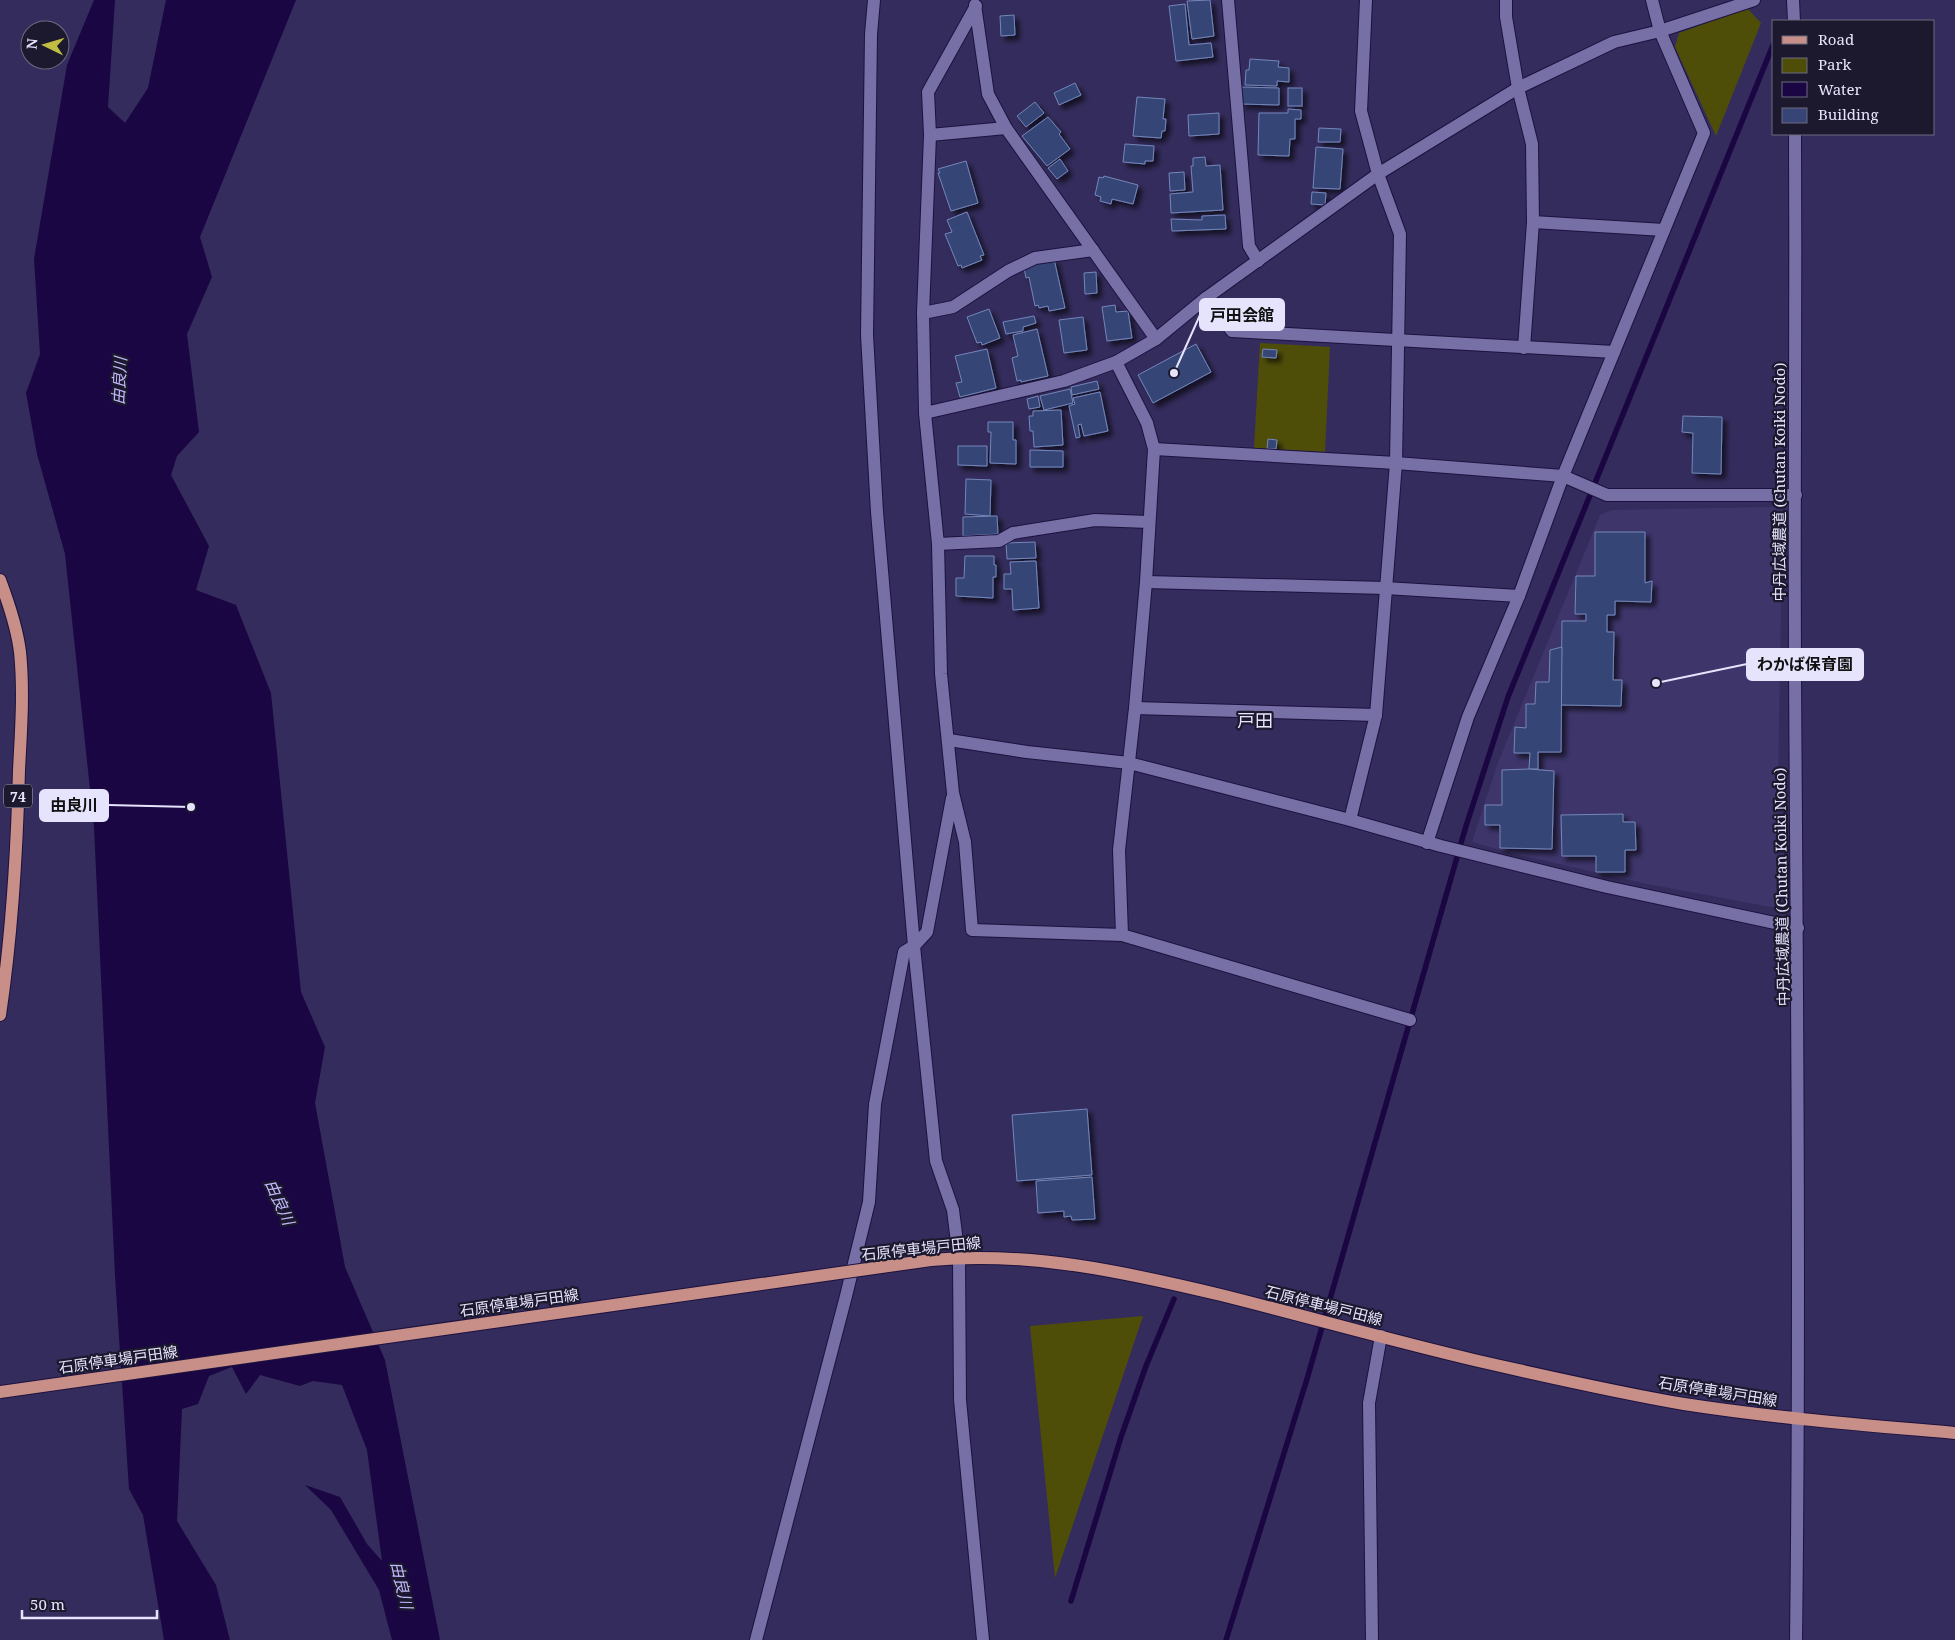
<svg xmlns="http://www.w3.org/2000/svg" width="1955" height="1640" font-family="'Noto Serif','Noto Sans JP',serif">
<defs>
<filter id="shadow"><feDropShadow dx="4.5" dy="4.5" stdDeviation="2.5" flood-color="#0009"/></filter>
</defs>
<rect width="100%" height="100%" fill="#342c5c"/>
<!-- built -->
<polygon fill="#3e356b" points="1775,507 1778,514 1781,600 1776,908 1642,883 1515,854 1472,842 1497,765 1600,515 1612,510"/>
<!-- green -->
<g fill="#4f4e09">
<polygon points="1747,8 1761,23 1716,136 1675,47 1679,33"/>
<polygon points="1260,343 1330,347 1325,452 1254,448"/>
<polygon points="1143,1316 1055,1578 1030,1326"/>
</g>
<!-- water -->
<polygon fill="#1a0643" points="94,0 115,0 108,107 125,123 148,88 166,0 296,0 200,237 212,277 187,334 199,432 177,456 171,475 209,546 196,590 236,605 271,693 301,992 325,1047 315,1103 345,1267 385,1360 440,1640 392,1640 379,1590 331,1510 305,1485 340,1497 367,1544 382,1561 367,1450 342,1385 313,1381 300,1386 260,1375 246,1394 232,1367 209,1376 198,1404 182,1409 177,1521 216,1585 230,1640 164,1640 143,1515 129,1489 115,1276 94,827 65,554 37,454 26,393 40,354 34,259 67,65"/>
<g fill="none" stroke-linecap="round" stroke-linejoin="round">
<!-- stream -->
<g stroke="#1a0643" stroke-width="5.5">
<polyline points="1071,1601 1121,1437 1146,1366 1174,1299"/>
<polyline points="1226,1640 1307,1379 1466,826 1508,697 1773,45"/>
</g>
</g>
<!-- building -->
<g fill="#364575" stroke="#7486bb" filter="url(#shadow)">
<polygon points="1210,0 1214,36 1192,39 1187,1"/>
<polygon points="1185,4 1189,45 1211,43 1213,57 1176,61 1169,6"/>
<polygon points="1014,15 1015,35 1001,36 1000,16"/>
<polygon points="1250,59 1279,61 1278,67 1289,68 1289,82 1277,81 1277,86 1245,85 1246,70 1249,70"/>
<polygon points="1075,83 1081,95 1059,105 1054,93"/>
<polygon points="1241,87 1279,88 1279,105 1241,104"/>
<rect x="1288" y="88" width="14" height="18"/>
<polygon points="1137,97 1165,99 1163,119 1166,119 1165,131 1162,131 1161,138 1133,136"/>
<polygon points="1035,102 1044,113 1026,127 1017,116"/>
<polygon points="1288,109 1301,110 1301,119 1295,119 1295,139 1290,139 1289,156 1258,155 1259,113 1288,113"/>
<polygon points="1219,113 1219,134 1189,136 1188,115"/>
<polygon points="1048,117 1061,132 1059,134 1070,149 1047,166 1022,136"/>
<polygon points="1319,128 1341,129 1340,142 1318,142"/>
<polygon points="1125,144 1154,146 1153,161 1145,161 1145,164 1123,162"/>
<polygon points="1316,147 1343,149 1340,189 1313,188"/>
<polygon points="1205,157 1206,166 1220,165 1223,210 1171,213 1170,194 1193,192 1191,166 1193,166 1193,158"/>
<polygon points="1060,159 1068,171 1057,179 1048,168"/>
<polygon points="966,161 978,203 951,211 938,173 940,173 938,169"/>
<polygon points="1184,172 1185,190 1170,191 1169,173"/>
<polygon points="1104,176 1138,185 1133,204 1112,199 1111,204 1100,201 1101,197 1095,195 1099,177 1103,178"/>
<polygon points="1312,192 1326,193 1325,205 1311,204"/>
<polygon points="967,212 984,255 980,256 982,260 962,268 961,265 958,266 945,234 952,232 947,220"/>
<polygon points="1225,215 1226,229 1172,231 1171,219 1202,220 1202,216"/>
<polygon points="1054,259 1065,308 1049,311 1048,306 1039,308 1038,305 1035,306 1029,277 1026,278 1024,268 1029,265"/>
<polygon points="1096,272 1097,293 1085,294 1084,273"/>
<polygon points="1115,305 1116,312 1128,311 1132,338 1107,341 1102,307"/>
<polygon points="989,309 1000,338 982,345 981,342 977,343 967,317"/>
<polygon points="1034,316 1036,323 1023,327 1023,331 1006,334 1003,322"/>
<polygon points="1083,317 1087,350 1064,353 1059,320"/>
<polygon points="1037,329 1048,376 1021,382 1021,380 1017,381 1012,358 1018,356 1013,335"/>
<polygon points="1196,344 1211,372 1153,403 1138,375"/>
<polygon points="987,349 996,388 960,397 956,383 962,382 955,356"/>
<polygon points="1263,349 1277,350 1276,358 1262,357"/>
<polygon points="1097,381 1099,389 1072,395 1071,387"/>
<polygon points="1070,389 1073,403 1044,410 1040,396"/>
<polygon points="1100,392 1108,431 1084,436 1081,424 1078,425 1080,437 1076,438 1069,406 1075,404 1073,398"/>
<polygon points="1038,396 1040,407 1029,409 1027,399"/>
<polygon points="1061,410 1063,445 1034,447 1033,431 1030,431 1029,416 1033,416 1033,411"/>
<polygon points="1683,416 1722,417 1721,474 1692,473 1693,433 1682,432"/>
<polygon points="988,422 1013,422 1013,440 1016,440 1016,464 990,463 991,432 988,432"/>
<polygon points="1268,439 1277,440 1276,449 1267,449"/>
<polygon points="958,446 987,446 987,466 958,465"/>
<polygon points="1030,450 1063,451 1063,467 1030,467"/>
<polygon points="966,479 991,480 990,516 965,514"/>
<polygon points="997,516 998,534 963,536 963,517"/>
<polygon points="1595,532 1645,532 1645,583 1652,581 1651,602 1615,601 1615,615 1607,615 1607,632 1614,632 1613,680 1622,680 1621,706 1561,705 1562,621 1586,621 1586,614 1575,614 1576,576 1595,576"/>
<polygon points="1035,542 1036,558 1007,559 1006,543"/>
<polygon points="965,556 994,556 994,565 996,565 996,577 993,577 993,598 956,596 956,578 964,578"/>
<polygon points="1036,561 1039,608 1013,610 1012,589 1004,589 1004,574 1011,574 1010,562"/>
<polygon points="1562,647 1561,752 1538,752 1538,769 1529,769 1530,753 1514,753 1515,727 1526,728 1526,704 1535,704 1536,682 1549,682 1550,650"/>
<polygon points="1529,769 1554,771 1552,849 1500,848 1500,825 1485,825 1485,805 1502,805 1502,770"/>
<polygon points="1623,814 1623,822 1635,822 1636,850 1625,850 1625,872 1596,872 1596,856 1562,856 1561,815"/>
<polygon points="1087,1109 1092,1175 1017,1181 1012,1115"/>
<polygon points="1092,1177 1095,1219 1072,1220 1071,1216 1064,1217 1064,1211 1038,1213 1036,1181"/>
</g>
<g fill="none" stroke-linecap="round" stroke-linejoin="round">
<!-- minor casing -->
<g stroke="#1d123f" stroke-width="14">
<g id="minor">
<polyline points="874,0 871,34 867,335 877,512 914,946 936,1161 953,1210 959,1258 960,1400 983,1640"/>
<polyline points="1228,0 1249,246 1258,261"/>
<polyline points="1506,0 1506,17 1518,88 1532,144 1533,222 1524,348"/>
<polyline points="1793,0 1794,21"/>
<polyline points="975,5 988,94 1006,128 1156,339"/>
<polyline points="976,6 928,92 930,135 923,313 925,413 938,544 941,674 953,793 965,842 972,930 1122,935 1410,1020"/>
<path d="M 1795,134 C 1796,313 1794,492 1795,671 C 1797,994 1800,1317 1796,1640"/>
<polyline points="930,135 1006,128"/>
<polyline points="1533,222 1664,230"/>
<polyline points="1206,298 1232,331 1614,352"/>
<polyline points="923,313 953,307 1008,271 1035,258 1093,250"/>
<polyline points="1116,362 1147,423 1154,449 1146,582 1135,708 1119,850 1122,935"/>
<polyline points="925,413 1064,381 1116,362 1156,339 1206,298 1378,174 1518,88 1614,42 1660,31 1754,0"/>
<polyline points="1154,449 1396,463 1563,476 1607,495 1796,495"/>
<polyline points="938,544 999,541 1013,533 1095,520 1149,522"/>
<polyline points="1146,582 1385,588 1519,596"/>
<polyline points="1135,708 1376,715"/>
<polyline points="949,740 1027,752 1129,763 1350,820 1441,846 1607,887 1798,928"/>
<polyline points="1350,820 1376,715 1396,463 1400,234 1378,174 1361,111 1366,0"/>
<polyline points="1427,843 1468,717 1519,596 1563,476 1704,133 1660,31 1652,0"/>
<polyline points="756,1640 846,1296 869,1202 875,1104 904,952 914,946 927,932 952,798"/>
<polyline points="1372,1640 1369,1403 1381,1336"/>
</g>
</g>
<!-- major casing -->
<g stroke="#1d123f" stroke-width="14">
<g id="major">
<path d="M 0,580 C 9,604 17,627 20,652 C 24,691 21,731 19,770 C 17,851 12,934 0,1015"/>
<path d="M 931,1260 C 1030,1251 1125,1272 1221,1295 C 1305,1316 1389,1340 1474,1360 C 1544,1376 1614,1392 1684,1404 C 1774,1418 1865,1425 1955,1433"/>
</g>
</g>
<!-- minor -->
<use href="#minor" stroke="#7770a6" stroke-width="12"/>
<!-- major -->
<use href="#major" stroke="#c78f87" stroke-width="12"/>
<!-- major-bridge casing -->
<g stroke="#1d123f" stroke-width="14" stroke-linecap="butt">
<polyline id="major-bridge" points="0,1392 931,1260"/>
</g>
<!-- major-bridge -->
<use href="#major-bridge" stroke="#c78f87" stroke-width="12"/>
</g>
<g text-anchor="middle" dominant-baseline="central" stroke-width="4.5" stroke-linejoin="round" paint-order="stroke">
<!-- shield labels -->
<rect fill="#1c192e" stroke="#a9a7be" stroke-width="1" x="4" y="784.5" width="28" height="23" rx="4"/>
<g font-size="14" font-weight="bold" fill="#e6e4fc">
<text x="18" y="796">74</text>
</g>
<!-- street labels -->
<g font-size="15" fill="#e6e4fc" stroke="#1c192e">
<text transform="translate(1779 482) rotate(-90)">中丹広域農道 (Chutan Koiki Nodo)</text>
<text transform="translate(1781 887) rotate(-91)">中丹広域農道 (Chutan Koiki Nodo)</text>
<text transform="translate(921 1248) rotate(-6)">石原停車場戸田線</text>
<text transform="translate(519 1302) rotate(-8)">石原停車場戸田線</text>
<text transform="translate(1324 1305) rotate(14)">石原停車場戸田線</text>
<text transform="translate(118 1359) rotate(-8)">石原停車場戸田線</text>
<text transform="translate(1718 1391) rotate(9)">石原停車場戸田線</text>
</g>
<!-- water labels -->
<g font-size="16" font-style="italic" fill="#c0b8fd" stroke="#1c192e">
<text transform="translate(119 381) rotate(-87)">由良川</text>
<text transform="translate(280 1202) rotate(66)">由良川</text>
<text transform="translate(402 1585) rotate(77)">由良川</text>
</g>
<!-- quarter labels -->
<g font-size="18" fill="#e6e4fc" stroke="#1c192e">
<text x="1255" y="720">戸田</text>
</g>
</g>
<!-- callouts -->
<path fill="none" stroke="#e6e4fc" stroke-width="2" d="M1174 373L1200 315M1656 683L1747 664M191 807L108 805"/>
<g fill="#e6e4fc" stroke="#1c192e" stroke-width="2">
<circle cx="1174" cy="373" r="5"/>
<circle cx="1656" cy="683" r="5"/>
<circle cx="191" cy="807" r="5"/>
</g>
<g fill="#e6e4fc" stroke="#e6e4fc" stroke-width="2">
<rect x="1200" y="299" width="84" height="31" rx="5"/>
<rect x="1747" y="649" width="116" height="31" rx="5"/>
<rect x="40" y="790" width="68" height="31" rx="5"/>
</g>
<g font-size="16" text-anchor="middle" font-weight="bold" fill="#111">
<text x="1242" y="321">戸田会館</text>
<text x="1805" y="670">わかば保育園</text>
<text x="74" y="811">由良川</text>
</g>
<!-- legend -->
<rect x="1772" y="20" width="162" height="115" fill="#1c192e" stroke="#6d6a80"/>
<rect x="1782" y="36" width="25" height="8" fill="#c78f87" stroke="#6d6a80"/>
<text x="1818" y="45" font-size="15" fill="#e6e4fc">Road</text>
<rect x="1782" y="58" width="25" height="15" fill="#4f4e09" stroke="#6d6a80"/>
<text x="1818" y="70" font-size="15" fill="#e6e4fc">Park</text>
<rect x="1782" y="82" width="25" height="15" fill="#1a0643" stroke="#6d6a80"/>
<text x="1818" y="95" font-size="15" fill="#e6e4fc">Water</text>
<rect x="1782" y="108" width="25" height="15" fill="#364575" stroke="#6d6a80"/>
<text x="1818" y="120" font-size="15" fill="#e6e4fc">Building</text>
<!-- north arrow -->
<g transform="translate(45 45) rotate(275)"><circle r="24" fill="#1c192e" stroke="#6d6a80"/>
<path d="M0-4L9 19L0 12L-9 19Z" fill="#bfbe42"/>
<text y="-8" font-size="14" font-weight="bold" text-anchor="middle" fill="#e6e4fc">N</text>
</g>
<!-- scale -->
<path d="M22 1610v8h135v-8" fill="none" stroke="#e6e4fc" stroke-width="2.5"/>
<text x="30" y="1610" font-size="15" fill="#e6e4fc" stroke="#1c192e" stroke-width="4" paint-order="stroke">50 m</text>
</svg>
